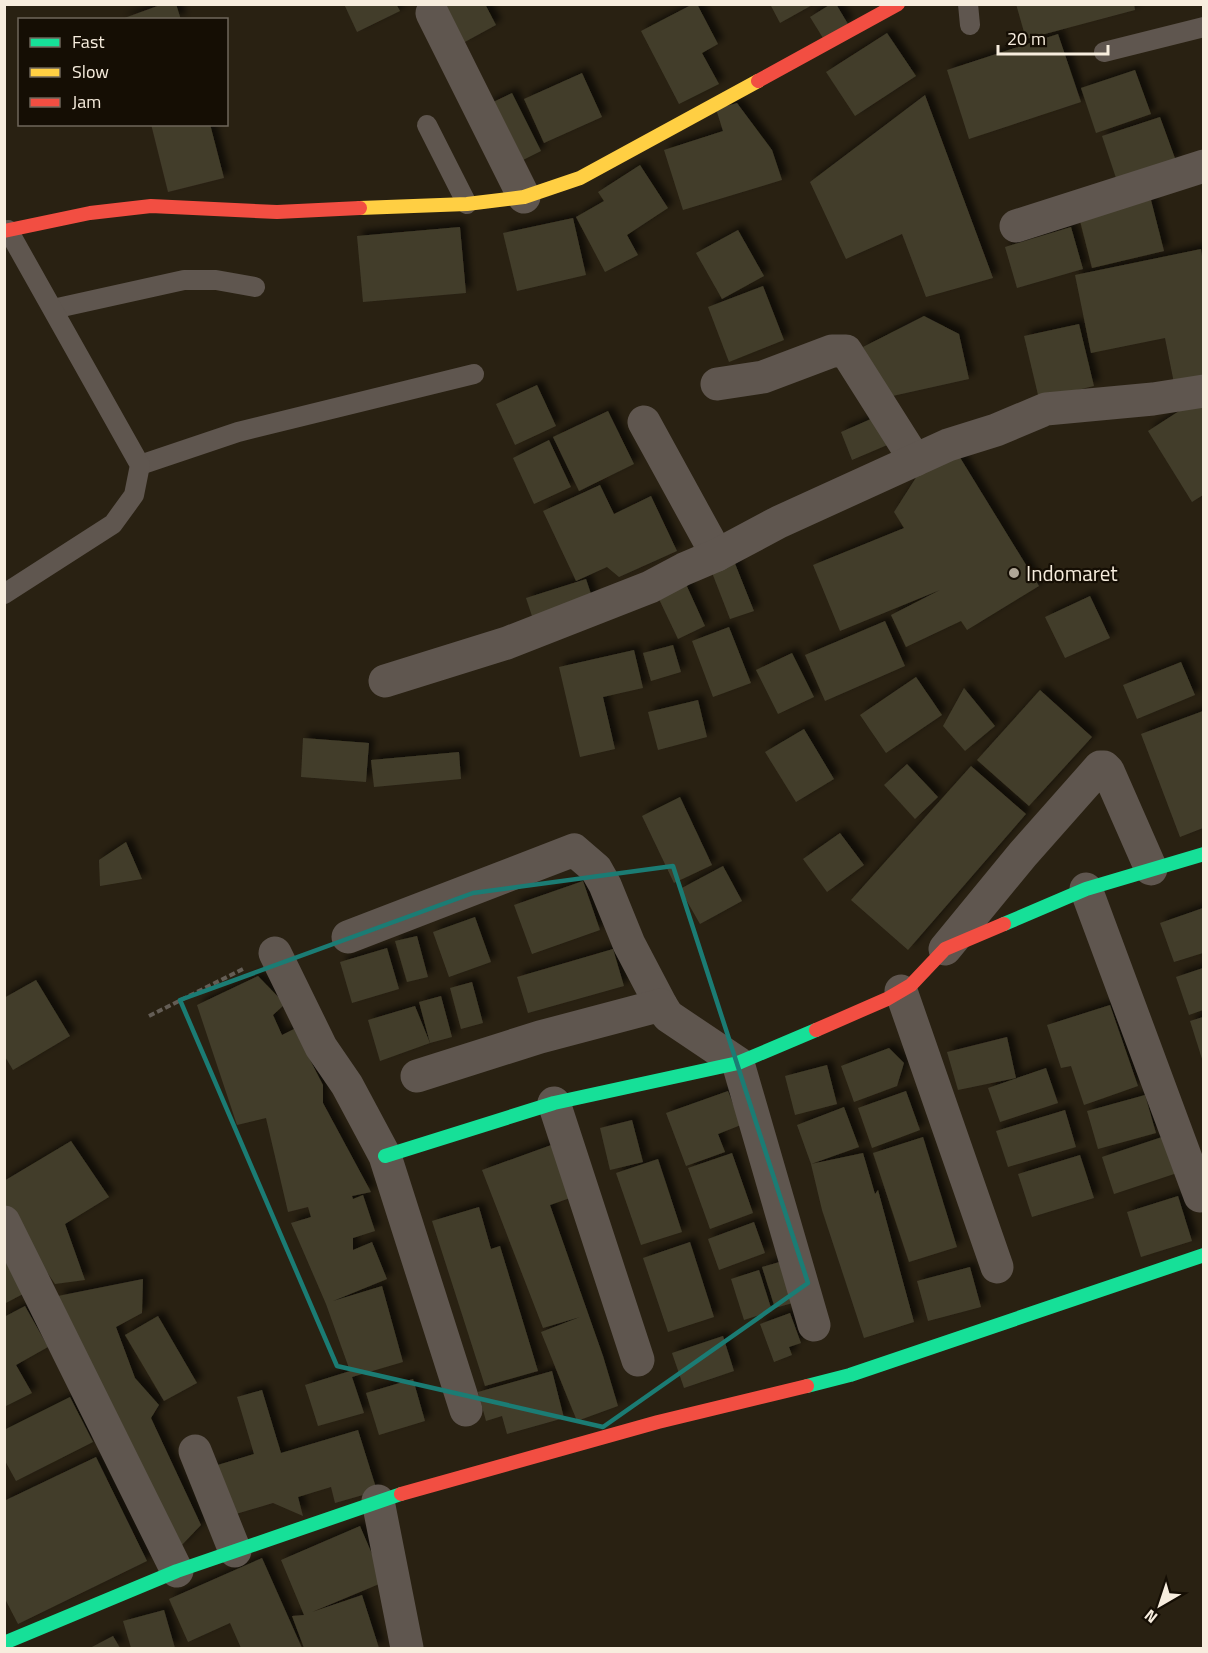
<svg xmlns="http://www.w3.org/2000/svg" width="1208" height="1653" font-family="'Titillium Web',sans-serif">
<defs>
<filter id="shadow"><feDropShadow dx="5.5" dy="-5.5" stdDeviation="3" flood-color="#0009"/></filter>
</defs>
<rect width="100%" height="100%" fill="#292112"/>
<!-- building -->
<g fill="#423d2b" filter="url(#shadow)">
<polygon points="163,4 176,4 181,20 119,20"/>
<polygon points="344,4 396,4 400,11 357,32"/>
<polygon points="443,4 485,4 496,25 463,43"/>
<polygon points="693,4 697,4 718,44 702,53 719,84 679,104 641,31"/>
<polygon points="770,4 814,4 780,23"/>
<polygon points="831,4 836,4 848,24 823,38 810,17"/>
<polygon points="1016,4 1134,4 1135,10 1026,39"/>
<polygon points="887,33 916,76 855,116 826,72"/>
<polygon points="1058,34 1081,102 969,139 947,70"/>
<polygon points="1135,70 1151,114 1096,133 1081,88"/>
<polygon points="582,73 602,117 544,143 524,99"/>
<polygon points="512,93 541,151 515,164 487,105"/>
<polygon points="925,95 993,278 926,297 902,234 846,259 810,182"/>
<polygon points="737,103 772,150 782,180 683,210 664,150 723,131 716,109"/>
<polygon points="1160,117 1176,161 1117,181 1102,136"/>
<polygon points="151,124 210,124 224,178 168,192"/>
<polygon points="640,165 668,208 627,235 638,255 605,272 576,217 604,201 598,192"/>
<polygon points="1151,200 1164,251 1092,268 1079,217"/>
<polygon points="573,218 586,275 517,291 503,233"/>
<polygon points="460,227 466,293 363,302 357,236"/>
<polygon points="1071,227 1083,269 1017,288 1005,247"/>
<polygon points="738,230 764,276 722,299 696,253"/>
<polygon points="1201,249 1203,263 1203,377 1174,383 1165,338 1091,353 1075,275"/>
<polygon points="763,286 784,340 729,362 708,307"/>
<polygon points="924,316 959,334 969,379 888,397 863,347"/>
<polygon points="1079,324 1094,386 1039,399 1024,336"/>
<polygon points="537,385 556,426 515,445 496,404"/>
<polygon points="1201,397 1203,401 1203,495 1192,502 1148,431"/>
<polygon points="608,411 634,464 579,491 553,437"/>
<polygon points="880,415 892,443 852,460 841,432"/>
<polygon points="549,440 571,487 534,504 513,458"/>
<polygon points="956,451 1039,586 967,630 961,621 906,647 891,615 940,590 840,631 813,565 904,528 894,512 917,476"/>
<polygon points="600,485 614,514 651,496 677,551 619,577 607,567 576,581 543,511"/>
<polygon points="734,561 754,611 730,619 711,570"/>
<polygon points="586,579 595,606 535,625 526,598"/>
<polygon points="685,582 705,626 678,639 657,595"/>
<polygon points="1090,596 1110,638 1065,658 1045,617"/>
<polygon points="885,621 905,666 825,701 805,655"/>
<polygon points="729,627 751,683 713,697 692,641"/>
<polygon points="673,645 681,672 651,681 643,653"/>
<polygon points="634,650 643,688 603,697 615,749 580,757 559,667"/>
<polygon points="792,653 814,697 778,714 756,670"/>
<polygon points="1181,662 1195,695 1137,719 1123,685"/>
<polygon points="916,677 942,715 886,753 860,715"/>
<polygon points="964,688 995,726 965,751 943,726"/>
<polygon points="1040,690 1092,737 1029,806 977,760"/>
<polygon points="698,700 707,737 658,750 648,712"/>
<polygon points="1203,711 1203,828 1180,837 1141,734"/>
<polygon points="804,729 834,779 796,802 765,752"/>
<polygon points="303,738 369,743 366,782 301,777"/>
<polygon points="459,752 461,779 374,787 371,760"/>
<polygon points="907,764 938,797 915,819 884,785"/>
<polygon points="971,766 1026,814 908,950 851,900"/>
<polygon points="680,797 712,865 674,883 642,816"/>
<polygon points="840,833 864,865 827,892 803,859"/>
<polygon points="126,842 142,879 100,886 99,860"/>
<polygon points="723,866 742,901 700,924 680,889"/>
<polygon points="583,881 600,930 532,954 514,905"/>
<polygon points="1203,908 1203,953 1174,962 1160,923"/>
<polygon points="475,917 491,962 449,977 433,932"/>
<polygon points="417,936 428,977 407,982 395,941"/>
<polygon points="387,948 399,989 352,1003 340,962"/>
<polygon points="613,949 624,986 528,1013 517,977"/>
<polygon points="1203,968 1203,1010 1189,1015 1176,977"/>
<polygon points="258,976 285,1004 273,1015 282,1035 294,1029 323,1085 323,1103 371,1192 352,1196 353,1199 363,1195 375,1231 353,1238 353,1250 372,1242 387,1279 333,1301 382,1286 403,1362 352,1377 364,1413 318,1426 305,1385 350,1371 326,1304 291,1223 311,1217 308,1207 288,1212 266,1118 237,1125 197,1005"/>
<polygon points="36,980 70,1036 13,1070 4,1055 4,998"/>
<polygon points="472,982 483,1023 461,1029 450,988"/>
<polygon points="441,996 452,1037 430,1043 419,1002"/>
<polygon points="1110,1005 1138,1086 1084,1105 1071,1066 1061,1068 1047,1025"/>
<polygon points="415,1006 430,1043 380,1061 368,1020"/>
<polygon points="1203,1017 1203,1062 1190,1021"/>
<polygon points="1007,1037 1016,1078 958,1090 947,1052"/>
<polygon points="889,1048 904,1063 897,1086 854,1102 841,1066"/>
<polygon points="827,1065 837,1104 795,1115 785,1076"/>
<polygon points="1046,1068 1058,1103 1000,1122 988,1088"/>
<polygon points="728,1091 741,1125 718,1134 725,1152 686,1166 666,1113"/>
<polygon points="906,1091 920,1130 872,1148 858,1108"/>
<polygon points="1145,1095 1156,1133 1098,1149 1087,1111"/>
<polygon points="844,1107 859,1147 811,1164 863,1153 875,1194 878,1190 914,1322 864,1338 822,1210 811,1164 797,1125"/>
<polygon points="1065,1110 1076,1147 1008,1167 996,1131"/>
<polygon points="632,1120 643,1162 610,1170 600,1128"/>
<polygon points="1165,1136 1177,1173 1114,1194 1102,1157"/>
<polygon points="923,1137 957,1247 909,1262 873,1153"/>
<polygon points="71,1141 109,1197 65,1224 85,1280 55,1284 4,1209 4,1181"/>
<polygon points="554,1144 573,1197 550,1205 603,1356 618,1406 577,1421 541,1332 580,1317 543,1328 482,1170"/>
<polygon points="732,1153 753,1213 710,1229 688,1168"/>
<polygon points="1080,1155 1094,1198 1032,1217 1018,1174"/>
<polygon points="658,1159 682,1232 641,1245 616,1173"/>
<polygon points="1178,1196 1192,1241 1141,1257 1127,1212"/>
<polygon points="479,1207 491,1249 500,1246 538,1371 485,1386 432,1221"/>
<polygon points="754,1222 765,1253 719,1270 708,1239"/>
<polygon points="690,1242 714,1317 668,1332 643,1258"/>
<polygon points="4,1259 23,1294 4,1304"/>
<polygon points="790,1259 803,1300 775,1308 762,1267"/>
<polygon points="970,1267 981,1307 928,1321 917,1281"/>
<polygon points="759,1270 772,1311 744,1320 731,1279"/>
<polygon points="143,1279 142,1313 116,1327 135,1378 159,1405 151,1418 201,1525 179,1548 58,1296"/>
<polygon points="25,1306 48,1347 16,1365 32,1393 4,1407 4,1317"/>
<polygon points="790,1313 801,1343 789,1347 792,1355 774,1362 760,1324"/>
<polygon points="158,1316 197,1383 164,1401 125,1335"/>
<polygon points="723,1336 734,1371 684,1388 672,1353"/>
<polygon points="552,1371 564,1418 507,1434 502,1416 486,1421 478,1392"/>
<polygon points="413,1379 425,1421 379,1435 366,1393"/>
<polygon points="262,1390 281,1453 358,1430 377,1491 335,1503 331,1487 298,1497 303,1516 273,1503 226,1517 211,1467 254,1454 237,1397"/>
<polygon points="70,1397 93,1442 16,1481 4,1459 4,1430"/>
<polygon points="96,1457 147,1561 18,1624 4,1597 4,1501"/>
<polygon points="360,1526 384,1582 312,1612 362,1595 379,1648 304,1648 292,1616 304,1615 281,1560"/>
<polygon points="262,1558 302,1648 241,1648 230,1623 188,1642 169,1599"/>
<polygon points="164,1610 175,1648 131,1648 123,1621"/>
<polygon points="113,1636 120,1648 90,1648"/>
</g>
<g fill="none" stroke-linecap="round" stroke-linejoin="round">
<!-- path -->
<polyline stroke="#645d55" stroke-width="4" stroke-dasharray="6 3" stroke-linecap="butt" points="149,1016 245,968"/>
<!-- lane -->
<g stroke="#5f564f" stroke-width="20">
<polyline points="968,4 970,25"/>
<polyline points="1104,52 1204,27"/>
<polyline points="427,125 467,204"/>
<polyline points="53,309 184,280 216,280 255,287"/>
<polyline points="140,465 238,432 474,374"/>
<polyline points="4,594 113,524 134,495 140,465 8,230"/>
</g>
<!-- street -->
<g stroke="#5f564f" stroke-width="33">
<polyline points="432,13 524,197"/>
<polyline points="1016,226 1204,166"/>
<polyline points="717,384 763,377 832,351 846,351 915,460"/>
<polyline points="644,422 717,555"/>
<polyline points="385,681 507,643 650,587 684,569 717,555 779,522 948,445 996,430 1046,409 1153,399 1204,391"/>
<polyline points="1086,889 1200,1196"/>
<polyline points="348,937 574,850 596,869 605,885 629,944 661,1005"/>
<polyline points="945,949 1023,854 1100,767 1104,767 1108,771 1151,869"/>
<polyline points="275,953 321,1047 347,1085 385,1156 466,1410"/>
<polyline points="901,991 997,1267"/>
<polyline points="417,1076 540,1037 661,1005 668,1016 738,1063 814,1325"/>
<polyline points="554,1103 638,1360"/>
<polyline points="4,1222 177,1571"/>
<polyline points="195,1451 235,1551"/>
<polyline points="378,1501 407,1648"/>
</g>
<!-- fast -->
<g stroke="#16e098" stroke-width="14">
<polyline points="1004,924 1086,889 1204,854"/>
<polyline points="385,1156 554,1103 738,1063 816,1030"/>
<polyline points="807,1386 850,1375 1204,1255"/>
<polyline points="4,1643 177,1571 401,1494"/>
</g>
<!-- slow -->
<polyline stroke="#ffcf43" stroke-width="14" points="360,208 467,204 524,197 580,178 758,81"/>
<!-- jam -->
<g stroke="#f24e42" stroke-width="14">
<polyline points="758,81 898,4"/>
<polyline points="4,231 90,213 151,206 277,212 360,208"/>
<polyline points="816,1030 887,999 911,985 945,949 1004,924"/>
<polyline points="401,1494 658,1422 807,1386"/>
</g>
</g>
<!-- marked area -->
<path fill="none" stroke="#1b7c74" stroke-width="4.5" stroke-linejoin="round" d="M 673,866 L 808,1283 L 603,1427 L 337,1366 L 180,1000 L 473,893 Z"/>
<!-- markers -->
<circle fill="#afa697" stroke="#150e04" stroke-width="2" cx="1014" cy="573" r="6"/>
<g text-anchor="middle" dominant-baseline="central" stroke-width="4.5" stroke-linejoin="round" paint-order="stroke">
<!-- poi labels -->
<g font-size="21" fill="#f7edde" stroke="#150e04" text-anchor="start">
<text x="1026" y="573">Indomaret</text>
</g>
</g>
<!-- border -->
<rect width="1208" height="1653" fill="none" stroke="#f7edde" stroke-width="12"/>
<!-- legend -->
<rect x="18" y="18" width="210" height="108" fill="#150e04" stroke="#6f675b" stroke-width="1.5"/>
<rect x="30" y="38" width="30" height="9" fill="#16e098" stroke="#6f675b" stroke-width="1.5"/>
<text x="72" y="48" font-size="18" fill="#f7edde">Fast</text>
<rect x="30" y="68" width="30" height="9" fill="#ffcf43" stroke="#6f675b" stroke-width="1.5"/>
<text x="72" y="78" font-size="18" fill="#f7edde">Slow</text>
<rect x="30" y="98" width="30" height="9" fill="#f24e42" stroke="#6f675b" stroke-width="1.5"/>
<text x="72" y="108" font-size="18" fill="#f7edde">Jam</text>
<!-- north arrow -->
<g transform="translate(1160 1605) rotate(219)" stroke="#150e04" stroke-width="4.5" paint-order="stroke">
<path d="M0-4.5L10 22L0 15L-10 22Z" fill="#f7edde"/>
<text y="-9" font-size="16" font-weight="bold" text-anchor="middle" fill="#f7edde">N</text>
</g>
<!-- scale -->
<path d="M998 45v9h110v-9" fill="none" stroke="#f7edde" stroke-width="3"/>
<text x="1007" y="45" font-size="18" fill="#f7edde" stroke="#150e04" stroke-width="4.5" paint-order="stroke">20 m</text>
</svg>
